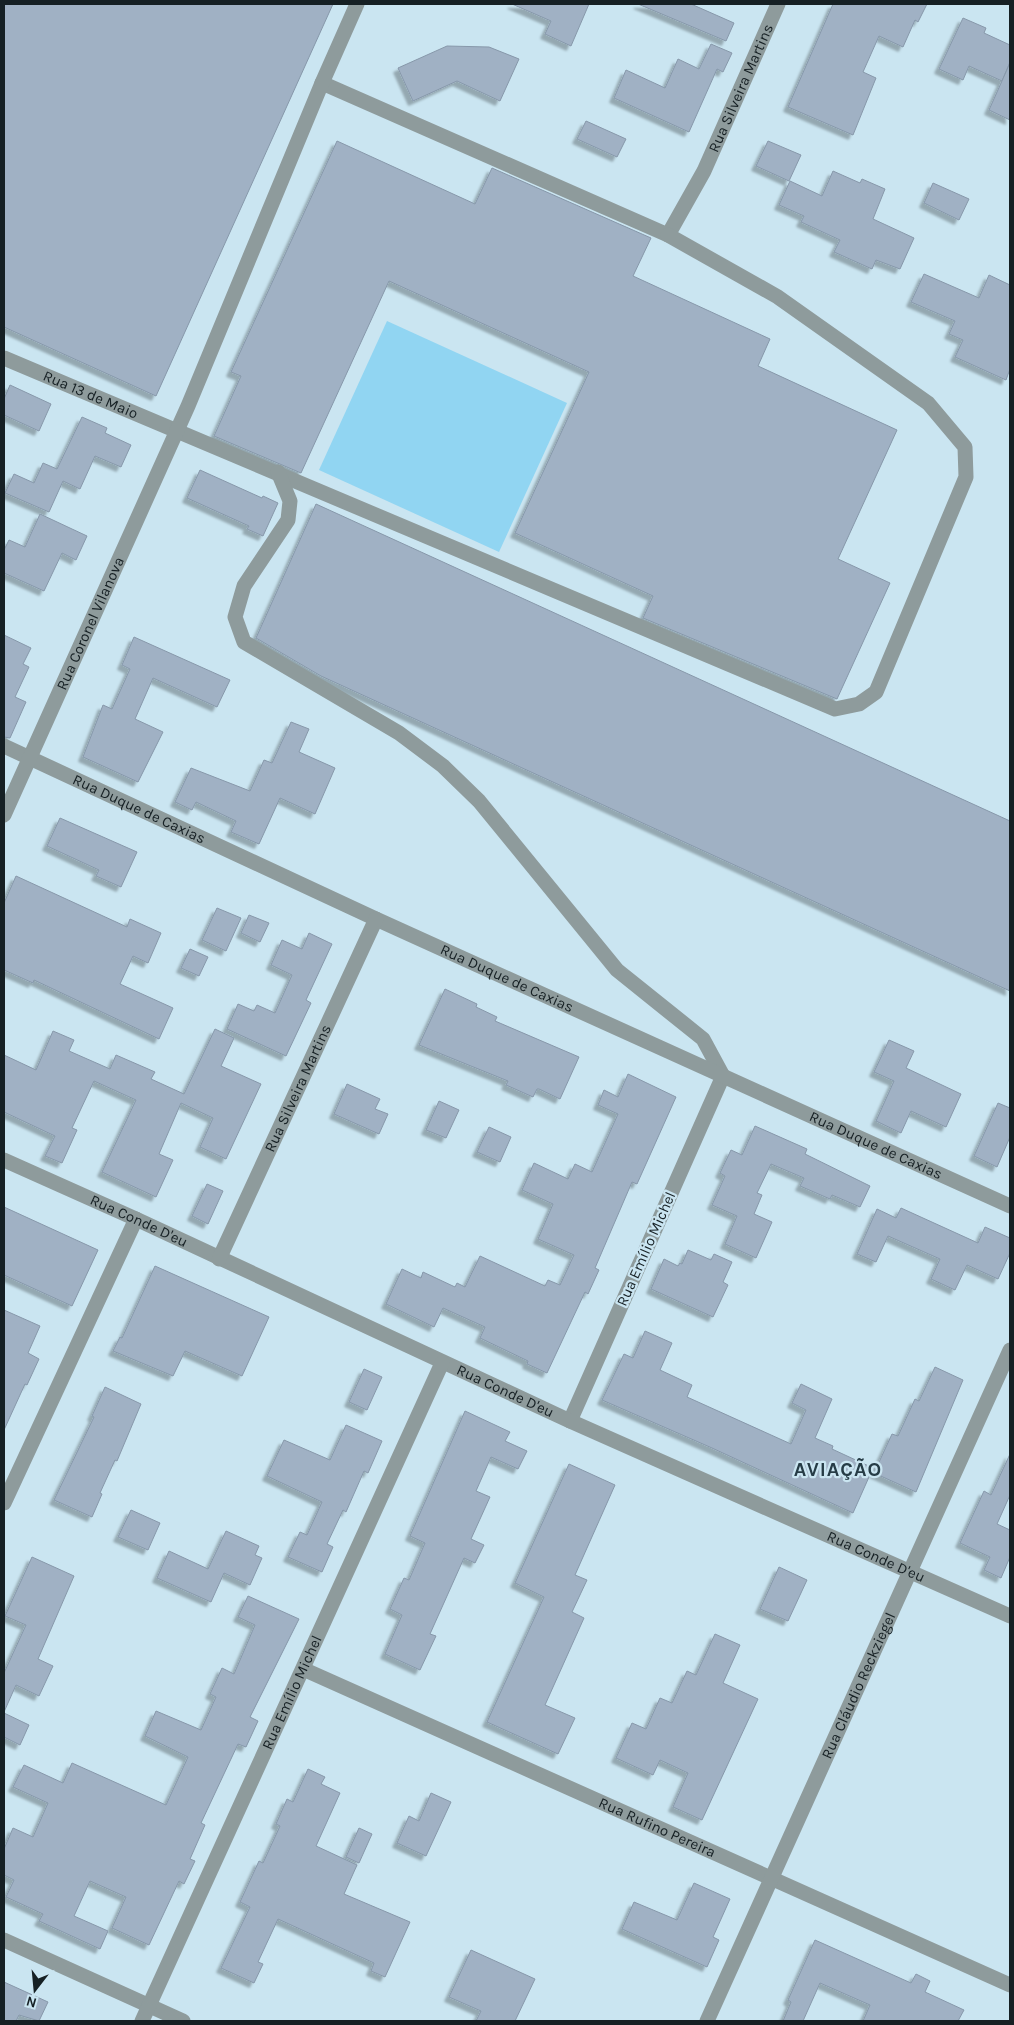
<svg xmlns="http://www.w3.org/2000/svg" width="1014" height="2025" font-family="Karla,sans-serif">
<defs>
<filter id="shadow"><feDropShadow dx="-4.5" dy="4.5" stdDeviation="1" flood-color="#0004"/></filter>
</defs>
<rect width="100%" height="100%" fill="#cae5f1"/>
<!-- green -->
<polygon fill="#91d5f2" points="387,321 567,403 499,552 319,470"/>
<!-- building -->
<g fill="#a0b1c4" stroke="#8798aa" filter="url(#shadow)">
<polygon points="4,4 333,4 156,396 4,327"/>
<polygon points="512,4 589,4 571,46 545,34 551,21"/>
<polygon points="638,4 691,4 734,23 726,41"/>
<polygon points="833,4 927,4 918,22 915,20 903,47 879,36 863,72 876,78 853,135 788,107"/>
<polygon points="963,18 986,28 984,33 1010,45 1010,62 1002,81 969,66 963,80 939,69"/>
<polygon points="711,44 732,53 723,72 717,69 689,132 614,98 626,70 665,88 678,59 699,69"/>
<polygon points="447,46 489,47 519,59 500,101 457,81 413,101 398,68"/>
<polygon points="1010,63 1010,120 989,110"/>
<polygon points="586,121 626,139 617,157 577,139"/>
<polygon points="337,141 475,204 492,168 651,238 633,276 770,339 758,366 897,430 838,559 890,583 837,699 643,618 653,596 515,533 589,372 389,281 301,473 214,436 241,376 231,372"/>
<polygon points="768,141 801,155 789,181 756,166"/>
<polygon points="833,171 860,183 862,179 885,189 873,219 914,238 900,269 876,260 872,269 834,252 840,240 801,222 804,216 779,205 790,181 822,196"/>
<polygon points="933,183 969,199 959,220 924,203"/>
<polygon points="924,274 979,298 989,275 1010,285 1010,369 1006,380 955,357 963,340 949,334 955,321 911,302"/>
<polygon points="10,385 51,404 39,431 4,415 4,399"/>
<polygon points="82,417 107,428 105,433 131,445 121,467 95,456 80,489 63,481 49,512 5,493 14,474 34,483 43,463 57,469"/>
<polygon points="200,470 262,498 263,496 278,503 263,536 247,529 249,526 187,498"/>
<polygon points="316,504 1010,821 1010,991 321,676 256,638"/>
<polygon points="40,514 87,536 76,560 62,553 44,591 4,573 4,550 9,540 25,547"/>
<polygon points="4,635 31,648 23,664 29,667 15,697 26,702 10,738 4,737"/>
<polygon points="134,637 230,680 217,707 153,678 135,719 163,732 138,782 83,757 103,705 112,709 130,669 122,665"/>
<polygon points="291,722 309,729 299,752 335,768 315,814 280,798 259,844 231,832 236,821 196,802 192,810 175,802 191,768 250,791 264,760 272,763"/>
<polygon points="60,818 137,852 121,887 96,876 99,870 47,846"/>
<polygon points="16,876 127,927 130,919 161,933 148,963 133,956 120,984 173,1008 159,1039 34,980 33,983 4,970 4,903"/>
<polygon points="217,908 241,918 226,951 202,940"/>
<polygon points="249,915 269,923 260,942 241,933"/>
<polygon points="309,933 332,944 306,1000 311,1003 286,1056 227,1029 238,1004 254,1011 257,1005 275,1013 292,975 271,965 282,940 302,949"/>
<polygon points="190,949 208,957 199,976 181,968"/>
<polygon points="445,989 477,1004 476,1007 497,1017 495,1021 579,1057 560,1099 539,1089 537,1089 533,1097 506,1085 508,1081 419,1045"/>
<polygon points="215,1029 234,1038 221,1066 261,1084 226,1159 200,1147 213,1118 181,1103 159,1154 173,1160 156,1197 102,1172 136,1100 94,1081 72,1128 77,1130 62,1163 45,1156 55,1136 4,1112 4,1055 36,1070 53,1031 74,1040 69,1051 110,1069 116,1055 155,1072 151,1079 184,1094"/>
<polygon points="889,1040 914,1051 906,1068 961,1094 946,1127 911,1111 901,1133 876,1121 894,1081 874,1072"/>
<polygon points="628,1074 676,1097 637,1184 632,1182 595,1268 599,1270 588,1294 585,1292 547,1373 527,1364 528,1361 480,1338 485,1327 443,1308 434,1327 386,1304 402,1269 421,1278 423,1272 455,1287 457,1283 465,1287 480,1256 545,1286 548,1280 560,1285 574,1255 538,1239 553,1204 522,1190 534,1163 568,1179 575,1164 592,1172 618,1114 598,1105 604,1090 618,1097"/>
<polygon points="347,1084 380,1099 375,1109 388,1114 379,1134 334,1114"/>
<polygon points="439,1101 459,1110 446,1138 426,1130"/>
<polygon points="998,1103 1010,1108 1010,1137 997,1167 974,1156"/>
<polygon points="755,1126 807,1149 805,1154 870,1186 860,1207 832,1195 830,1199 800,1186 804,1178 771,1164 757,1193 762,1195 754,1214 772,1222 756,1258 725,1244 737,1216 712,1205 725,1176 720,1173 731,1150 742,1155"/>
<polygon points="489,1127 511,1137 500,1162 477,1152"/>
<polygon points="207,1184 223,1191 208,1224 192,1216"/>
<polygon points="4,1207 98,1250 72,1306 4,1275"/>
<polygon points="901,1208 978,1243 985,1227 1010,1238 1010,1253 998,1279 967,1265 955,1290 931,1279 940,1259 888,1236 876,1262 857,1254 877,1209 896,1218"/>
<polygon points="688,1250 711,1260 714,1254 732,1262 723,1282 728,1285 713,1317 651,1289 664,1259 678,1266 680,1263 682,1264"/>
<polygon points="155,1266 269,1317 242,1376 185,1351 173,1376 113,1351 120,1337 122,1338"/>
<polygon points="4,1310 40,1326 28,1353 39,1359 27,1385 25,1384 4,1430"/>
<polygon points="645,1331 672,1343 660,1370 692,1385 687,1397 791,1444 806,1410 792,1403 801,1384 832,1399 815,1438 833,1446 832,1449 873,1468 853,1513 712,1448 602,1400 624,1354 633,1358"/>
<polygon points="935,1367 963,1380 916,1492 874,1473 892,1434 898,1436 915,1399 919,1401"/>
<polygon points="364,1369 382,1377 367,1410 349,1402"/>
<polygon points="105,1387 141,1404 117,1461 115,1460 100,1493 102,1494 92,1517 54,1500 94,1417 92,1416"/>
<polygon points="465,1411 510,1432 505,1441 527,1451 518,1469 491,1457 476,1491 490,1497 471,1539 484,1545 475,1563 464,1558 430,1634 436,1636 420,1670 385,1654 402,1615 390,1609 404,1578 409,1580 425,1543 410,1536"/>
<polygon points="346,1425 382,1441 368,1473 364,1471 346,1512 343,1510 327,1544 333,1547 322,1572 288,1557 300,1532 307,1535 322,1502 267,1476 284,1440 330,1460"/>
<polygon points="1010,1454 1010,1495 997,1524 1010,1530 1010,1557 1001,1578 984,1570 990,1557 960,1543 984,1491 991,1495"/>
<polygon points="569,1464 615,1485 575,1575 587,1580 572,1612 584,1618 545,1705 575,1718 558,1754 487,1722 544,1597 515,1583"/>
<polygon points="131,1510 160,1523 148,1550 118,1537"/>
<polygon points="226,1531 259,1546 255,1555 262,1558 250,1585 224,1573 211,1602 157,1578 169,1551 208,1569"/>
<polygon points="32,1557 74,1576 38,1659 53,1666 39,1696 16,1685 4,1712 4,1673 26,1625 5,1616"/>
<polygon points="779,1567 807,1580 788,1621 760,1609"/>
<polygon points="248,1596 299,1619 250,1717 258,1721 246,1747 238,1744 201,1823 205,1825 190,1859 195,1861 184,1884 179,1881 149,1945 112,1928 126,1897 90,1881 74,1916 108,1931 100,1949 39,1921 43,1914 6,1897 14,1880 4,1875 4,1849 13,1828 33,1837 48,1803 13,1787 24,1765 63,1783 72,1763 166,1805 188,1757 145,1736 156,1711 201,1730 216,1697 210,1694 222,1668 234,1674 255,1625 238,1617"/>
<polygon points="715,1634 740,1645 723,1683 758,1699 702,1820 673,1807 688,1773 660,1760 653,1775 616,1758 632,1723 646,1729 660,1698 672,1703 687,1671 696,1675"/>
<polygon points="4,1713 29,1725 20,1745 4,1737"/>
<polygon points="308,1769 325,1777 321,1784 340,1793 316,1846 357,1865 344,1894 410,1922 385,1977 371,1971 374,1963 278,1919 258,1962 263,1964 254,1983 221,1968 250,1907 240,1902 259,1861 263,1863 280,1826 276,1824 287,1799 293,1802"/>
<polygon points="431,1793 451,1802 426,1856 397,1843 409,1816 419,1821"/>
<polygon points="359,1828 372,1834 359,1863 346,1857"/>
<polygon points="694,1883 730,1899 713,1937 719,1940 707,1967 622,1929 634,1902 677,1920"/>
<polygon points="815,1940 911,1983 916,1974 930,1981 925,1992 964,2010 958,2021 863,2021 870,2005 820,1983 803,2021 783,2021 791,2002 788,2000"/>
<polygon points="471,1950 535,1979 515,2021 476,2021 481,2011 449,1997"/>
<polygon points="4,1982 48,2002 39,2021 19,2015 16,2021 4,2021"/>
</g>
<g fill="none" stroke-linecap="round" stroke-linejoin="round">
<!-- minor -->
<g stroke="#8e9b9c" stroke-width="15">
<path id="s1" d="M 322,83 L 668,235 L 704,171 L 778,4"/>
<path id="s2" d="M 4,358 L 835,709 L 859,704 L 876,692 L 966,477 L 965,447 L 928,403 L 778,297 L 668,235"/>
<polyline points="278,472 290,501 288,520 244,586 235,617 244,642 399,733 443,766 479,801 617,970 703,1039 723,1076 570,1421"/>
<path id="s3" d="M 4,746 L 376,919 L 1010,1206"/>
<path id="s4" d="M 4,815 L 188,406 L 322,83 L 357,4"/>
<path id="s5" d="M 4,1160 L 136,1219 L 570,1421 L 1010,1616"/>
<path id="s6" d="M 219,1259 L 376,919"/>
<polyline points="4,1503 136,1219"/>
<path id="s7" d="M 303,1669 L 1010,1985"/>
<polyline points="4,1940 183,2021"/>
<path id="s8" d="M 142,2021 L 442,1363"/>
<path id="s9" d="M 707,2021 L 1010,1350"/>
</g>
</g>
<g text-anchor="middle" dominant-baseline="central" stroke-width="4.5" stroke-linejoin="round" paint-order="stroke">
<!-- street labels -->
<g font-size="15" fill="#162024" stroke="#cae5f1">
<text stroke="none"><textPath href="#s1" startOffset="542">Rua Silveira Martins</textPath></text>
<text stroke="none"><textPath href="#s2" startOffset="94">Rua 13 de Maio</textPath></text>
<text stroke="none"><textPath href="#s4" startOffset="210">Rua Coronel Vilanova</textPath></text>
<text stroke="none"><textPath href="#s3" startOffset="149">Rua Duque de Caxias</textPath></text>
<text stroke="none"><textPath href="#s3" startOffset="554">Rua Duque de Caxias</textPath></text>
<text stroke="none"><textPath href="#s6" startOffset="188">Rua Silveira Martins</textPath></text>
<text stroke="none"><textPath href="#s3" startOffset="959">Rua Duque de Caxias</textPath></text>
<text stroke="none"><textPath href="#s5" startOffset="148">Rua Conde D'eu</textPath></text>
<text transform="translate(646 1249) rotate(-66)">Rua Emílio Michel</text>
<text stroke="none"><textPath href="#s5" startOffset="552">Rua Conde D'eu</textPath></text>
<text stroke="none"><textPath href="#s5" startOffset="958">Rua Conde D'eu</textPath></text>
<text stroke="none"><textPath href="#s9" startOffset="368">Rua Cláudio Reckziegel</textPath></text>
<text stroke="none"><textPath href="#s8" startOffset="361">Rua Emílio Michel</textPath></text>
<text stroke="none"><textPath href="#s7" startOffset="388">Rua Rufino Pereira</textPath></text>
</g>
<!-- district labels -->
<g font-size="20" font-weight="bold" letter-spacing="1" fill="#263c46" stroke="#cae5f1">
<text x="838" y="1469">AVIAÇÃO</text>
</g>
</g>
<!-- border -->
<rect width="1014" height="2025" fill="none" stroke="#162024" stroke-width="10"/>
<!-- north arrow -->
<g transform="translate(35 1990) rotate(196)" stroke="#cae5f1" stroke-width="4" paint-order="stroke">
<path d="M0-4L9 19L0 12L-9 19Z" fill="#162024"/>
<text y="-8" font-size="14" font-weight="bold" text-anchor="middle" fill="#162024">N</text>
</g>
</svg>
